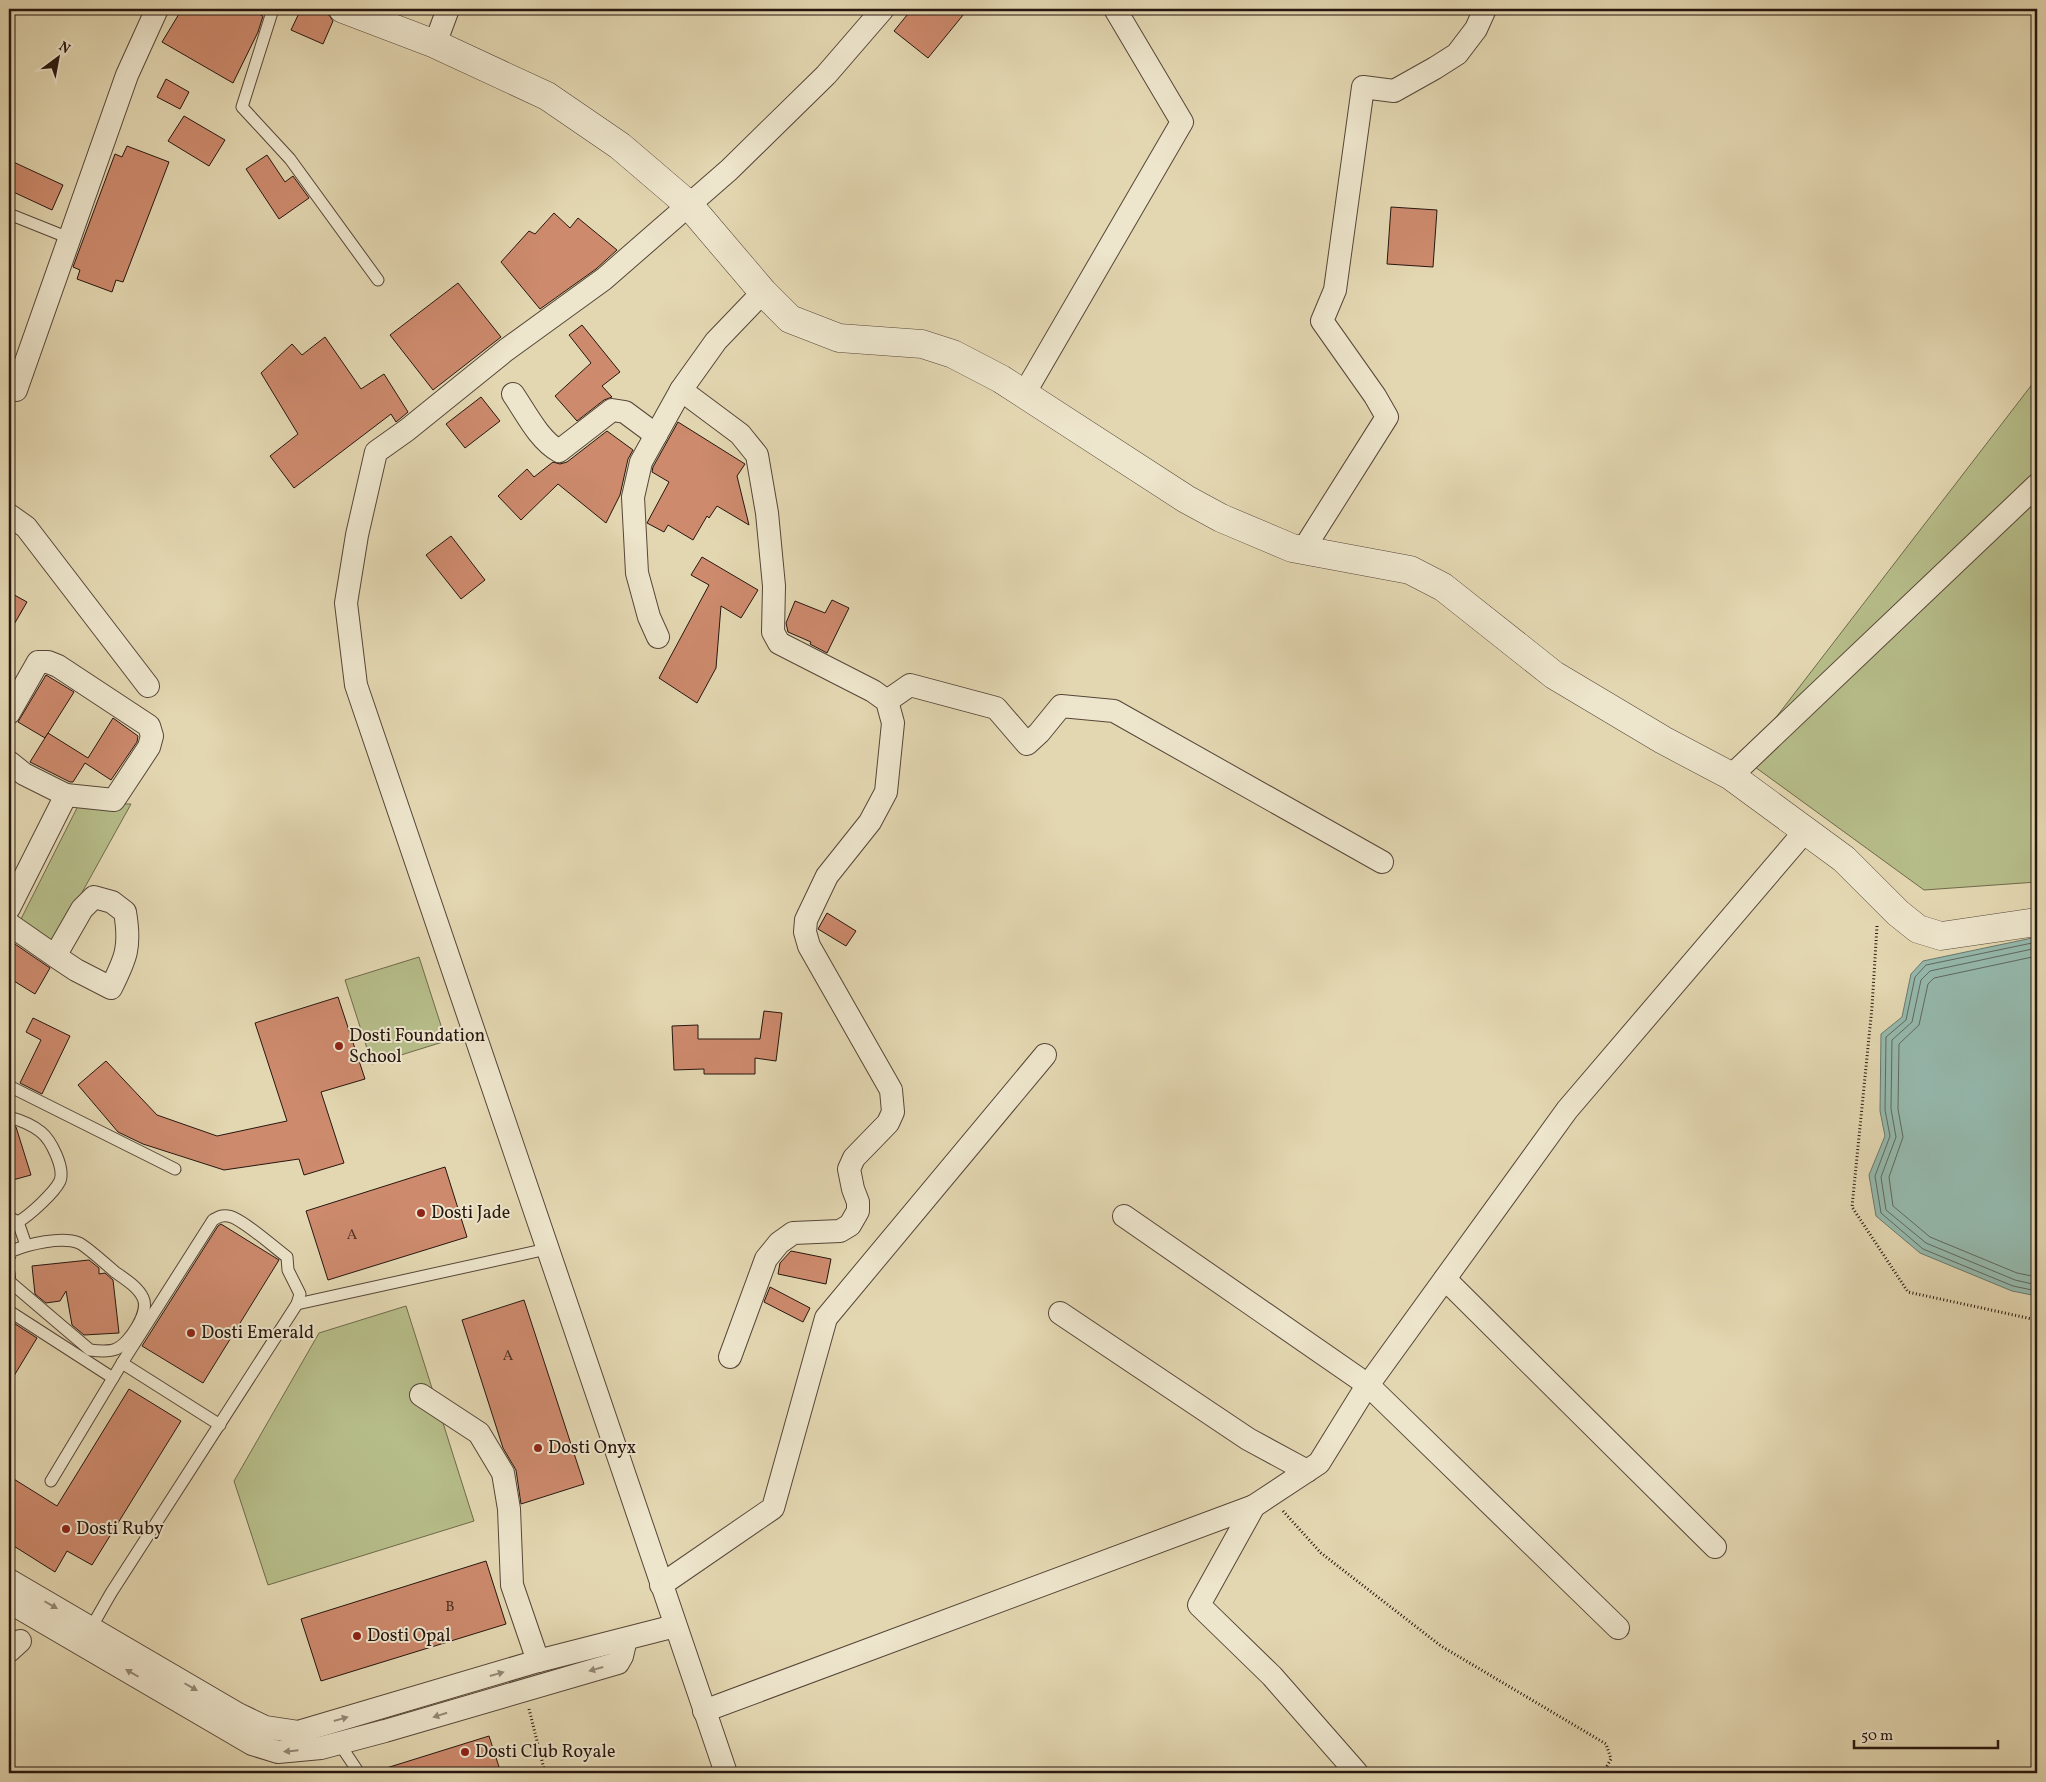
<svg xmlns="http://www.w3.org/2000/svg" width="2046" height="1782" font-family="Vollkorn,serif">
<rect width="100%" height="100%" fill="#e3d7b1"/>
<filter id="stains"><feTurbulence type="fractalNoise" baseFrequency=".004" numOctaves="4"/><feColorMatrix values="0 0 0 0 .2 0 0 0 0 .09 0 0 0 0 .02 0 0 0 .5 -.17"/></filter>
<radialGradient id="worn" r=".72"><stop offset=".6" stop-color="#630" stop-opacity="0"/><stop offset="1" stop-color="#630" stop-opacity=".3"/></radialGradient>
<!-- green -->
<g fill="#b6bd89" stroke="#6e6a4c">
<polygon points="2037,378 2037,882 1924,890 1744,759"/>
<polygon points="79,804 131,804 54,943 20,921"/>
<polygon points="419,957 446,1041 372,1064 345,980"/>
<polygon points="406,1306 474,1521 268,1585 234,1481 319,1333"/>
</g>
<!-- water -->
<polygon fill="#95b9ad" stroke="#69786e" points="2037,937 2037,1296 2012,1291 1920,1253 1876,1216 1869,1175 1885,1136 1880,1111 1881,1034 1902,1017 1911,974 1923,961"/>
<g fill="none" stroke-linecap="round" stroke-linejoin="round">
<!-- shore -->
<g stroke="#5e685e" stroke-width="1">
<polyline points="2037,942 1926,965 1915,977 1906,1020 1886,1037 1885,1110 1890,1136 1875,1176 1881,1213 1923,1249 2013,1286 2037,1291"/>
<polyline points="2037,948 1930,971 1921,980 1912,1022 1892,1040 1891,1109 1896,1137 1881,1177 1886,1210 1926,1243 2015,1280 2037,1285"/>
<polyline points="2037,956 1934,978 1928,984 1919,1025 1899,1044 1898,1109 1903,1137 1889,1177 1893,1206 1930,1237 2017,1273 2037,1277"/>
</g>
</g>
<!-- building -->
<g fill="#cd8a6d" stroke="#27160f">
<polygon points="182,9 248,9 263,16 258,32 233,83 162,42"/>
<polygon points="301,9 314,9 329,15 333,21 323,44 291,30"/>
<polygon points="912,9 968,9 928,58 894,31"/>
<polygon points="166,79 189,92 180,109 157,97"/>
<polygon points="184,116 225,140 209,166 168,141"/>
<polygon points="127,146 169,162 123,282 116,280 112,292 77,279 80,270 73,267 115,154 122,157"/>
<polygon points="267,155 285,182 293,176 309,198 279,219 246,169"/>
<polygon points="9,160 63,185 52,210 9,190"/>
<polygon points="1391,207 1437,210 1433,267 1387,264"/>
<polygon points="554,213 570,228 578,218 617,250 596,269 540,309 501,262 529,231 535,234"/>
<polygon points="458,283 501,337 433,390 390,335"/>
<polygon points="582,325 620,372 602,386 612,397 604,400 577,421 555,396 591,363 569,335"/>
<polygon points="325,337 361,389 384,374 408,412 396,422 391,414 294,488 270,456 298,434 261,373 292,344 302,355"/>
<polygon points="481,397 500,421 465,448 446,424"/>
<polygon points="678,422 745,464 737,476 749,525 717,506 709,518 707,516 693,540 668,525 664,532 647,523 669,482 652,472 653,467"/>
<polygon points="607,431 633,450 628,459 620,495 606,523 558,484 521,520 498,496 527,469 534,477 553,462 560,464 567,462"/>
<polygon points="451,536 485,580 461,599 426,555"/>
<polygon points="702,557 758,590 741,618 721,606 716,668 697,703 659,678 709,585 691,575"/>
<polygon points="9,592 27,602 9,633"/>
<polygon points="832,600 849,608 827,653 810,644 811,642 788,632 786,623 795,601 825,613"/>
<polygon points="46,675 74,692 45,738 18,722"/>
<polygon points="113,718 138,736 137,742 111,780 85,763 73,782 70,782 30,762 48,733 88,758"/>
<polygon points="827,913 856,931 846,946 818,929"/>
<polygon points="9,940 50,968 35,994 9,978"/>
<polygon points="338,997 365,1079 321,1092 344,1163 304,1175 299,1159 224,1170 143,1144 118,1132 78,1085 106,1061 157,1115 217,1136 287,1121 255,1023"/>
<polygon points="764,1011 782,1013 776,1061 755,1058 755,1074 704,1074 704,1069 674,1070 672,1026 698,1025 698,1039 760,1039"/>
<polygon points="33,1018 70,1036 42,1094 20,1083 41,1040 26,1032"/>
<polygon points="9,1125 16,1127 31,1175 9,1181"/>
<polygon points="445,1167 467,1237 328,1280 306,1211"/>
<polygon points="221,1224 279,1260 203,1383 142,1346 218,1226"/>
<polygon points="791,1251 831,1259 826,1284 778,1274 780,1263"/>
<polygon points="89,1260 99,1268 99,1274 105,1273 113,1280 119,1333 84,1335 72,1325 66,1291 60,1301 46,1303 35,1294 32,1266"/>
<polygon points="770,1287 810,1308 803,1322 764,1302"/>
<polygon points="524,1300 584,1484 521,1504 516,1470 503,1448 462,1320"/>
<polygon points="9,1320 37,1338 9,1384"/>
<polygon points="129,1389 181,1421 92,1565 67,1551 55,1572 9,1543 9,1476 57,1506"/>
<polygon points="486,1561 506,1624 321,1681 301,1619"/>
<polygon points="489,1736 501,1773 380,1773 380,1770"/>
</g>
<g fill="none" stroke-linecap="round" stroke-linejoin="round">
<!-- service casing -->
<g stroke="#564638" stroke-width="13">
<g id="service">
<polyline points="273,9 242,107 290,159 378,280"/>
<polyline points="9,214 69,238"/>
<polyline points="9,1086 175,1169"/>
<path d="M 9,1117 C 20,1120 31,1124 41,1132 C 51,1140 65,1168 60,1181 C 54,1193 30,1215 18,1222 L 9,1217"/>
<polyline points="18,1222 26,1245"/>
<path d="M 9,1257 L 12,1251 C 28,1244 62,1236 79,1243 C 86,1246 108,1266 115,1272 C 125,1279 138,1287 143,1298 C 150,1312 129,1344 116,1349 C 109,1352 98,1351 90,1350 L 10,1282 L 9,1273"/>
<polyline points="297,1304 547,1249"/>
<polyline points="9,1311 113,1378"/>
<polyline points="122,1363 220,1425"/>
<path d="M 51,1481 L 122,1363 L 213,1220 C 218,1217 221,1215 228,1216 C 240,1217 275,1248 287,1257 L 288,1270 L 300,1294 L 297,1304 L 111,1593 L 91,1628"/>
<polyline points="339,1743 359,1773"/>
</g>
</g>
<!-- minor casing -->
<g stroke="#564638" stroke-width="24">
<g id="minor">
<polyline points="435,44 448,9"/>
<polyline points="16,390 127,75 157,9"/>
<path d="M 513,394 C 526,413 539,440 559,451 L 612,410 L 625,412 L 656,435"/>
<polyline points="1024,394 1182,122 1115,9"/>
<polyline points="9,515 26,527 148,686"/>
<polyline points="1303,550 1387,417 1375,396 1322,321 1335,290 1363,87 1394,91 1435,68 1457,54 1476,29 1485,9"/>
<polyline points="658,637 649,617 637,573 633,497 641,462 681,390"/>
<polyline points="887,701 910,685 996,708 1027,744 1039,733 1061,706 1114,711 1382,862"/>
<polyline points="9,713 38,662 48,662 58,666 149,726 152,736 149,747 114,800 66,795 24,774 9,762"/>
<polyline points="1731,776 2037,485"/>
<polyline points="9,908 66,795"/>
<path d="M 9,924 L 55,956 L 82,909 L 94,897 L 112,902 L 125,912 C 131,947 126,958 111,988 L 76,970 L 55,956"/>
<polyline points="1124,1216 1368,1385 1618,1628"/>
<polyline points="1445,1279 1715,1547"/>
<polyline points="1060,1313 1248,1439 1307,1471"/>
<polyline points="730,1357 766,1259 779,1243 793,1233 840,1231 850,1225 858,1211 858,1202 853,1189 849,1169 854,1158 888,1123 893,1112 891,1090 809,946 805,932 806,920 827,876 870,822 886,792 893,723 887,701 873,691 779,643 773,632 774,586 767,513 757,455 740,434 681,390 716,341 763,292"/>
<polyline points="421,1395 479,1433 503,1473 509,1509 512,1585 538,1661"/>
<polyline points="9,1580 238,1714 265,1727 298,1732 538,1661 675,1626"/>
<polyline points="661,1585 773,1508 826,1318 1045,1055"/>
<polyline points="9,1602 252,1744 278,1752 321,1748 385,1731 618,1663 622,1656 626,1639"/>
<polyline points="9,1651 20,1641"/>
<polyline points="704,1711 1254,1506"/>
<polyline points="726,1773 356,685 346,603 357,535 376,452 407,430 506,350 604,279 729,170 826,75 883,9"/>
<polyline points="1357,1773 1272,1676 1199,1605 1254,1506 1319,1463 1363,1392 1567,1110 1806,830"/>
</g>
</g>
<!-- tertiary casing -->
<g stroke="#564638" stroke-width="29">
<polyline id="tertiary" points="343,9 435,44 547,96 620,146 689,205 763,292 790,319 839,338 922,344 953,354 1001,379 1186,499 1221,518 1292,548 1410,570 1443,587 1554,675 1663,740 1731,776 1844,859 1898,913 1918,929 1941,936 2037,922"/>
</g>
<!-- path -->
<g stroke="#27160f" stroke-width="3" stroke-dasharray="1 2.5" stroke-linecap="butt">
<polyline points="1877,926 1872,1007 1852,1207 1908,1292 2037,1320"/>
<polyline points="1283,1511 1321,1553 1441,1646 1606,1744 1611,1759 1603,1773"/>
<polyline points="529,1709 545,1773"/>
</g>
<!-- service -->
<use href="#service" stroke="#ede5cc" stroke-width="11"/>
<!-- minor -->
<use href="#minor" stroke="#ede5cc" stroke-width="22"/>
<!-- tertiary -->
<use href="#tertiary" stroke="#ede5cc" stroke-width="28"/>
</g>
<!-- one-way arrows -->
<defs><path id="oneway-solid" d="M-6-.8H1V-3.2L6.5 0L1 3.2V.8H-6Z" transform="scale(1.25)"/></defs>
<g fill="#948877">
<use href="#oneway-solid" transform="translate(51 1605) rotate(30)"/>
<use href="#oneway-solid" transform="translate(596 1669) rotate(164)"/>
<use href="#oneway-solid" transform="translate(132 1673) rotate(-150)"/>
<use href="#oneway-solid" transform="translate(497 1674) rotate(-16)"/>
<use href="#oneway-solid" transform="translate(191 1687) rotate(30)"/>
<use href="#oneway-solid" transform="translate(440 1715) rotate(163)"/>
<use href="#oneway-solid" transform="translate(341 1719) rotate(-16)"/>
<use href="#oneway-solid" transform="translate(291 1751) rotate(174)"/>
</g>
<!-- markers -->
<g fill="#8f2418" stroke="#ede5cc" stroke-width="2">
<circle cx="339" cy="1046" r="5"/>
<circle cx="421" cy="1213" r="5"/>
<circle cx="191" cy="1333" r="5"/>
<circle cx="538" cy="1448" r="5"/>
<circle cx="66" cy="1529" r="5"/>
<circle cx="357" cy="1636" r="5"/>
<circle cx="465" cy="1752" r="5"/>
</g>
<g text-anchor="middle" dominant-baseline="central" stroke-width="4" stroke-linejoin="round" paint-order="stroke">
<!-- number labels -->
<g font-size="15" fill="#503326">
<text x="352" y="1235">A</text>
<text x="508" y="1356">A</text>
<text x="450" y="1607">B</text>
</g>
<!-- poi labels -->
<g font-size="18" fill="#27160f" stroke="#ede5cc" text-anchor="start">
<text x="349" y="1036">Dosti Foundation<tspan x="349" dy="21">School</tspan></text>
<text x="431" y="1213">Dosti Jade</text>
<text x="201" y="1333">Dosti Emerald</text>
<text x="548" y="1448">Dosti Onyx</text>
<text x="76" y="1529">Dosti Ruby</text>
<text x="367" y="1636">Dosti Opal</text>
<text x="475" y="1752">Dosti Club Royale</text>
</g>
</g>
<!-- margin -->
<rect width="2046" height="1782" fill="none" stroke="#e3d7b1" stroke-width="30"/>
<rect x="10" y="10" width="2026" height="1762" fill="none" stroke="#27160f" stroke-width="2.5"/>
<rect x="15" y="15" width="2016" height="1752" fill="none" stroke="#27160f"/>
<!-- north arrow -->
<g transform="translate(58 58) rotate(32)" stroke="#ede5cc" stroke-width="4" paint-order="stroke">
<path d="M0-4L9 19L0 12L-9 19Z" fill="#27160f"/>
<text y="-8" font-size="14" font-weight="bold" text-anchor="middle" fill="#27160f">N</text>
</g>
<!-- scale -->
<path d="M1854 1740v8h144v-8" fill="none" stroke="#27160f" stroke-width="2.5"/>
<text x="1861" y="1740" font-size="15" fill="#27160f" stroke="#ede5cc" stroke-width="4" paint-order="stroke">50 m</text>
<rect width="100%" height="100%" filter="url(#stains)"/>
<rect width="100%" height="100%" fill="url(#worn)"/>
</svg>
